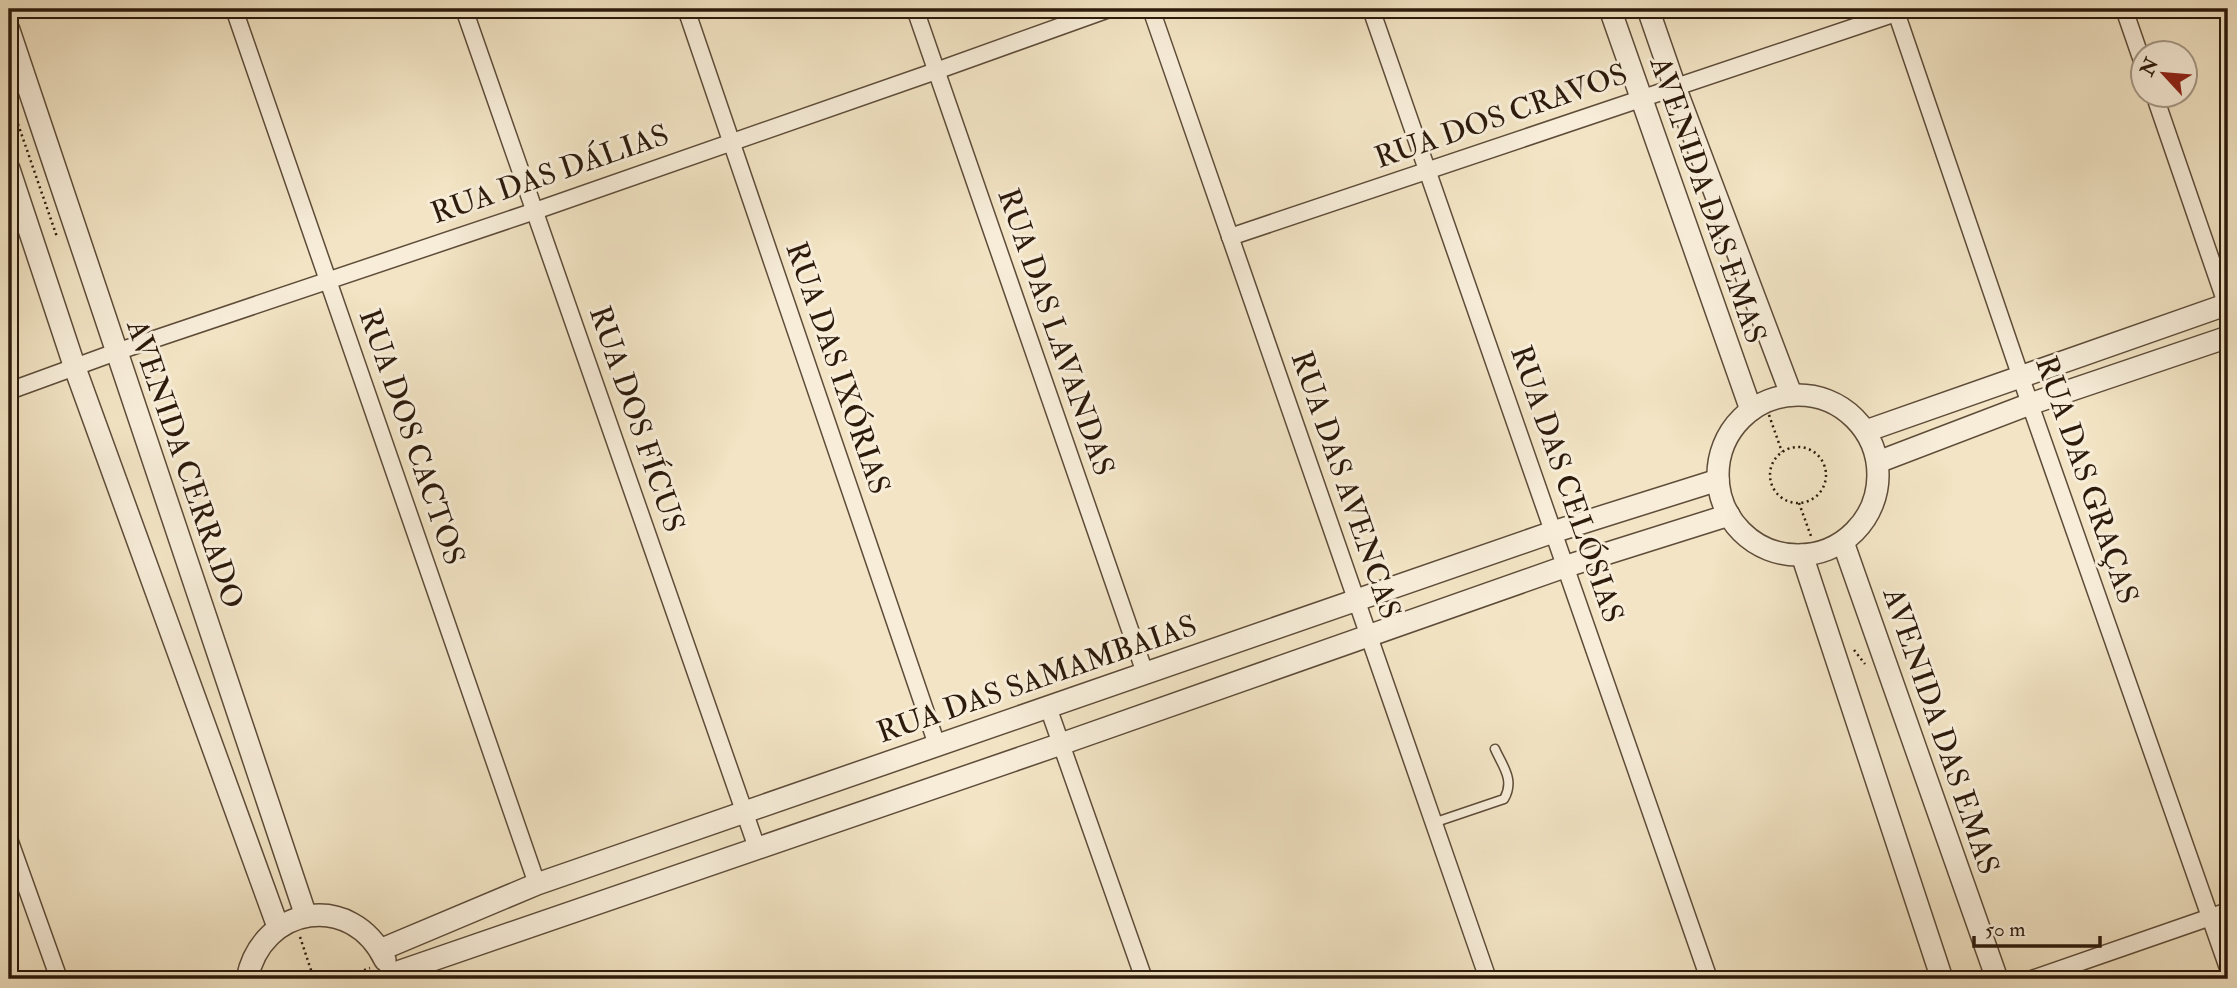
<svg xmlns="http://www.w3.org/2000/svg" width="2237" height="988" font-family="'IM FELL Double Pica',serif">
<rect width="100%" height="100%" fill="#f2e4c4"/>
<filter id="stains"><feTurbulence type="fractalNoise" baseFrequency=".00286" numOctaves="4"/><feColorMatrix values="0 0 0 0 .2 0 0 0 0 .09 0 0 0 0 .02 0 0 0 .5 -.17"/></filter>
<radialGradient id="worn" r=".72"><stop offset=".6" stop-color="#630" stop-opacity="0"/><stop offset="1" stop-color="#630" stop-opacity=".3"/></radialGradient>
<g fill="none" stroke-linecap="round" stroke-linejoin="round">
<!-- service casing -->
<g stroke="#5e4c39" stroke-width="11">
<path id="service" d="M 1433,823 L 1504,799 C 1515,780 1503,767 1495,749"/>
</g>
<!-- minor casing -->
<g stroke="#5e4c39" stroke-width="19">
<g id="minor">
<polyline points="234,9 537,884"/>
<polyline points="464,9 757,848"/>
<polyline points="686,9 937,745"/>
<polyline points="915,9 1145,673"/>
<polyline points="1151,9 1488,979"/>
<polyline points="1371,9 1709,979"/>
<polyline points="1895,9 2030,404 2228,968"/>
<polyline points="2124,9 2142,61"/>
<polyline points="2154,94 2228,309"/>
<polyline points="1230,237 1908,9"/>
<polyline points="9,391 116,352 535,211 936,71 1109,9"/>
<polyline points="1048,707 1144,979"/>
<polyline points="9,839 59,979"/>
<polyline points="2032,979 2228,911"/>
</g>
</g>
<!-- tertiary casing -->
<g stroke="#5e4c39" stroke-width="24">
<g id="tertiary">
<polyline points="1610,9 1751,410"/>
<polyline points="1648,9 1675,87 1791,394"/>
<polyline points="9,30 306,916"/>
<polyline points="9,169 75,368 278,927"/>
<circle cx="1798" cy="475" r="80"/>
<polyline points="1866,431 2228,304"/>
<polyline points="1878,462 2030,404 2228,337"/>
<polyline points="1843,542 1997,979"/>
<polyline points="1802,555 1942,979"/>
<polyline points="380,950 537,884 1553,532 1718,480"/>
<polyline points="389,975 1061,744 1567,566 1729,515"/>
<path d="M 247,979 C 262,905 352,891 385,960"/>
</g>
</g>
<!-- path -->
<g stroke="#2c1a0b" stroke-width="2.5" stroke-dasharray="2 3.5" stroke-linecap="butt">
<polyline points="9,98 57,237"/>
<polyline points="1769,415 1782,452"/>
<circle cx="1798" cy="475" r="28"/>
<polyline points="1799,503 1812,539"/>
<polyline points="1854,650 1865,664"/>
<polyline points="300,937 314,979"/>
<polyline points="338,979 370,968"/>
</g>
<!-- service -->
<use href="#service" stroke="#f7edd9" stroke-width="8"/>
<!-- minor -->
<use href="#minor" stroke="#f7edd9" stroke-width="16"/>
<!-- tertiary -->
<use href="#tertiary" stroke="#f7edd9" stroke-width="21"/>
</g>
<g text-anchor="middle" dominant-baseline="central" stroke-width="6" stroke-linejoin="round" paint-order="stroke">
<!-- street labels -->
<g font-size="30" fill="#2c1a0b" stroke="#f7edd9">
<text transform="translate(1501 116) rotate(-19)">RUA DOS CRAVOS</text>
<text transform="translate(550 174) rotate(-19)">RUA DAS DÁLIAS</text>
<text transform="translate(1708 200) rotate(71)">AVENIDA DAS EMAS</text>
<text transform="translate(1056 332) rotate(71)">RUA DAS LAVANDAS</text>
<text transform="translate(838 368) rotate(71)">RUA DAS IXÓRIAS</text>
<text transform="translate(637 419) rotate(71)">RUA DOS FÍCUS</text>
<text transform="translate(412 437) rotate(71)">RUA DOS CACTOS</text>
<text transform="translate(185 464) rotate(71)">AVENIDA CERRADO</text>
<text transform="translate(2087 480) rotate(71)">RUA DAS GRAÇAS</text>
<text transform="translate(1567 484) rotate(71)">RUA DAS CELÓSIAS</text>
<text transform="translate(1346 485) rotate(71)">RUA DAS AVENCAS</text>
<text transform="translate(1037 679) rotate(-19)">RUA DAS SAMAMBAIAS</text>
<text transform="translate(1941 731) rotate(71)">AVENIDA DAS EMAS</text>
</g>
</g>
<!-- margin -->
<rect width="2237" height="988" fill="none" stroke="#f2e4c4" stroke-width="35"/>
<rect x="10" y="10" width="2216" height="967" fill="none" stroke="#2c1a0b" stroke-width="3.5"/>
<rect x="18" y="18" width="2202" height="953" fill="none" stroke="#2c1a0b" stroke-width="2"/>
<!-- north arrow -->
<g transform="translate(2164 74) rotate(296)"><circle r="33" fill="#f7edd9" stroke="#a69987" stroke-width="2"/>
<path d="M0-5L12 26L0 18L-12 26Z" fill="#8f2418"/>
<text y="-10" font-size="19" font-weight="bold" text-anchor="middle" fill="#2c1a0b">N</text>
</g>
<!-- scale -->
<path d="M1974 936v10h126v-10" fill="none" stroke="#2c1a0b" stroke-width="3.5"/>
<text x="1985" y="936" font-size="21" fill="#2c1a0b" stroke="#f7edd9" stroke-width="5" paint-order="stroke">50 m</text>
<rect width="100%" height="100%" filter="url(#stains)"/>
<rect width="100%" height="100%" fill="url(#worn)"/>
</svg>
